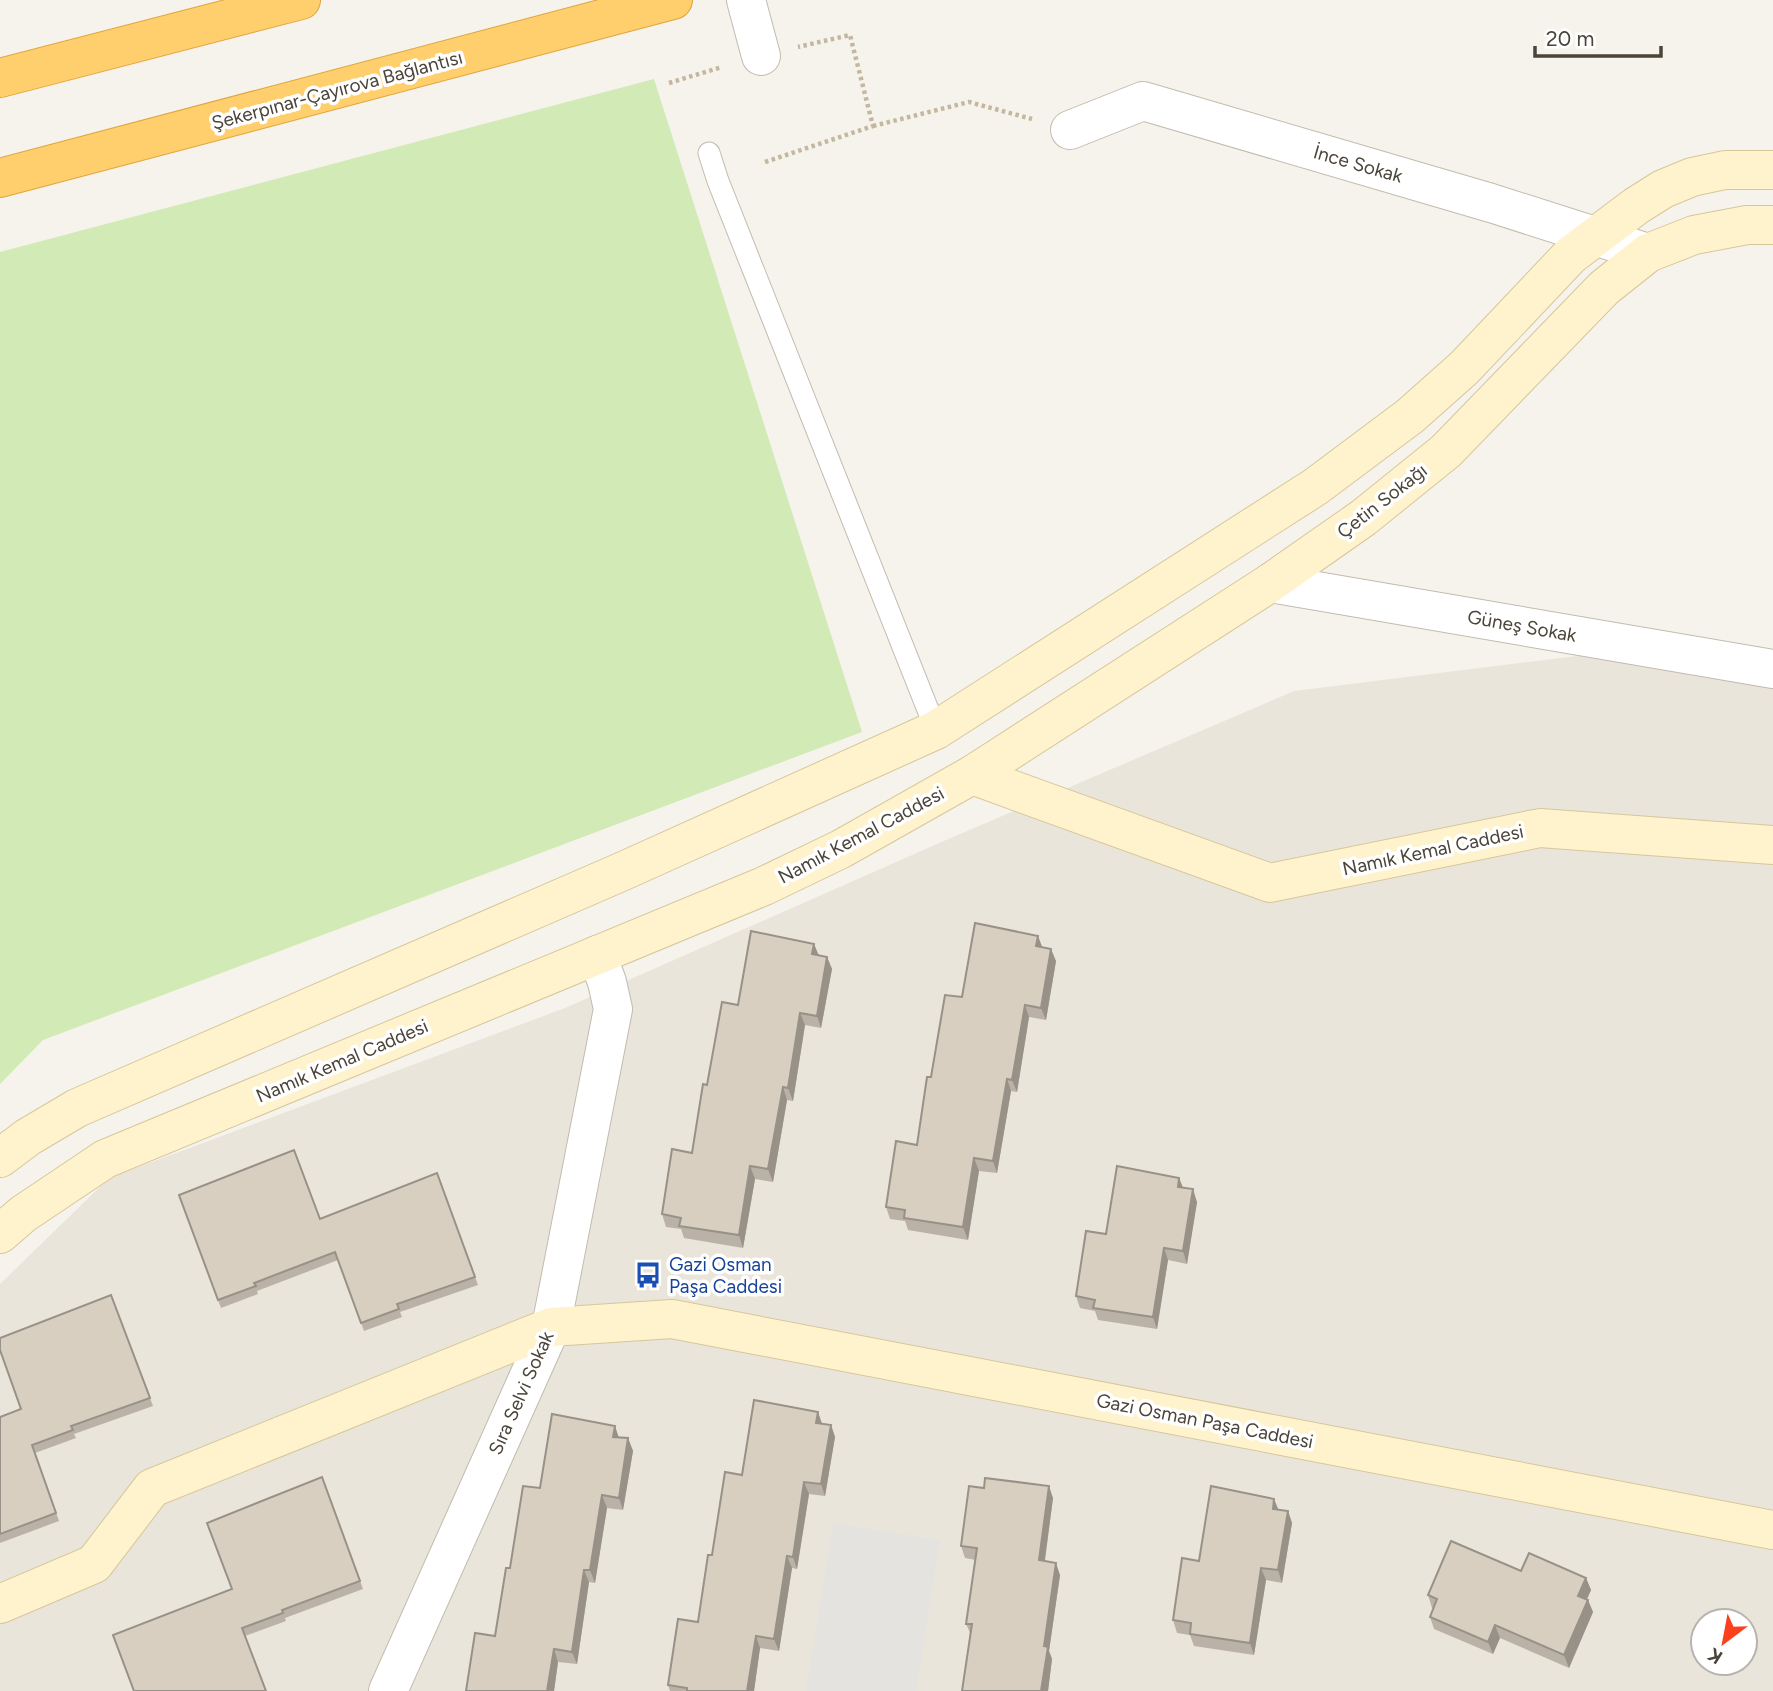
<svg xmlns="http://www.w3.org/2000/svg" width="1773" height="1691" font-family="Figtree,sans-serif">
<rect width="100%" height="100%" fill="#f6f3ec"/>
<!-- residential -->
<path fill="#eae5da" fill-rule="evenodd" d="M 1699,641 L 1773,652 L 1773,1691 L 0,1691 L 0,1284 L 109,1178 L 565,1008 L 946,840 L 1294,691 ZM 1703,1621 L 1745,1621 L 1745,1663 L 1703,1663 Z"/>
<!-- green -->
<polygon fill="#d2eab5" points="654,79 862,732 43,1040 0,1084 0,252"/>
<!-- parking -->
<polygon fill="#e5e3e0" points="833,1523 940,1540 916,1691 806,1691"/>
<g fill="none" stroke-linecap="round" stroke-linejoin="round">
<!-- lane casing -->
<g stroke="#c2bbae" stroke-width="23">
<polyline id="lane" points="709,153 718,181 936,730"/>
</g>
<!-- street casing -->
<g stroke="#c2bbae" stroke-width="40">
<g id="street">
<polyline points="746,0 761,56"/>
<polyline points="1070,130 1143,101 1491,203 1648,253"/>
<polyline points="1270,583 1773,669"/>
<polyline points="388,1691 551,1327 613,1009 607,982 597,955"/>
</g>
</g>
<!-- secondary casing -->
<g stroke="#d6c79b" stroke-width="40">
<g id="secondary">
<polyline points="972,775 1270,883 1540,828 1773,845"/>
<polyline points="0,1158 28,1137 77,1108 621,872 936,730 1315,487 1410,416 1464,368 1571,255 1636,206 1663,189 1692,177 1725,170 1773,170"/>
<polyline points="0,1234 23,1214 105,1159 764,886 841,849 972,775 1270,583 1363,518 1446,451 1604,288 1648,253 1694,235 1747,225 1773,225"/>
<polyline points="0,1604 94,1564 152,1488 551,1327 672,1319 1773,1530"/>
</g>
</g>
<!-- highway casing -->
<g stroke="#e0a43c" stroke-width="40">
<g id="highway">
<polyline points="0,78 301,0"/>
<polyline points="0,178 673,0"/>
</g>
</g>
<!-- path -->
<g stroke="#c4b79f" stroke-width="4.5" stroke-dasharray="3.5 3.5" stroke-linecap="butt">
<polyline points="669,83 722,67"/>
<polyline points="873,126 969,102 1032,119"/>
<polyline points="765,162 873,126 850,35 798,47"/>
</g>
<!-- lane -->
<use href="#lane" stroke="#fff" stroke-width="21"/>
<!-- street -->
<use href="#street" stroke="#fff" stroke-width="38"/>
<!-- secondary -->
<use href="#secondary" stroke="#fff3cd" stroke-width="38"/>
<!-- highway -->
<use href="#highway" stroke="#ffcf6e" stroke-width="38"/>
</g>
<!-- wall -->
<g fill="#bab2a6">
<polygon points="814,944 818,955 827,957 832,969 821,1028 805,1025 793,1101 787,1100 773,1182 755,1179 743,1248 684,1238 681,1229 666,1227 662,1214 692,1153 707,1085 738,1005"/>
<polygon points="1042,947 1056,961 1046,1020 1029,1017 1017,1092 1011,1091 997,1173 979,1171 968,1240 908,1230 905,1221 890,1219 886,1207 917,1145 931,1077 962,997"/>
<polygon points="437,1173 478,1285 400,1312 402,1317 364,1331 338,1260 257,1291 258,1294 221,1308 179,1195 320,1219"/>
<polygon points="1179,1178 1183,1188 1197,1202 1187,1264 1168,1260 1157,1329 1098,1320 1095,1311 1080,1308 1076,1296 1106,1234"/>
<polygon points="111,1295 153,1406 74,1434 76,1438 35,1453 59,1521 0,1543 0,1417 21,1409"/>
<polygon points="818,1412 822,1423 831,1425 835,1437 825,1496 809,1494 797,1569 792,1568 779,1651 760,1648 754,1691 670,1691 668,1685 698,1622 712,1555 742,1475"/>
<polygon points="619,1437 628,1438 633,1451 623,1510 607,1508 595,1583 589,1582 577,1664 558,1662 554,1691 466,1691 495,1636 510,1568"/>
<polygon points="322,1477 363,1589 285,1618 286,1621 245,1636 134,1691 232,1589"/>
<polygon points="1053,1498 1045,1561 1060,1575 1049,1651 1052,1659 1048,1691 962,1691 971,1635 966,1624 976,1560 965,1558 961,1546"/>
<polygon points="1274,1499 1278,1510 1288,1511 1292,1523 1282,1583 1266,1580 1254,1655 1194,1646 1190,1635 1177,1633 1173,1620 1199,1561"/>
<polygon points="1521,1571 1586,1578 1591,1590 1587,1599 1593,1612 1569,1668 1500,1638 1493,1654 1434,1629 1430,1617 1433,1608 1432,1608 1428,1595"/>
</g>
<!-- shaded-wall -->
<g fill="#979187">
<polygon points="1038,936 1043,949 1036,946"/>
<polygon points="814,944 819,956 812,954"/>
<polygon points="1051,949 1056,961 1046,1020 1041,1008"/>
<polygon points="827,957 832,969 821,1028 817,1016"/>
<polygon points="1025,1005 1029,1017 1017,1092 1012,1080"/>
<polygon points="800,1013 805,1025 793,1101 788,1088"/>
<polygon points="1007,1079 1011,1091 997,1173 993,1161"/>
<polygon points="783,1087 787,1100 773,1182 768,1169"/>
<polygon points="974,1158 979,1171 968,1240 963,1227"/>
<polygon points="750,1166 755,1179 743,1248 739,1235"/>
<polygon points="1179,1178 1184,1190 1178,1187"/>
<polygon points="1193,1189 1197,1202 1187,1264 1183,1251"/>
<polygon points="1164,1248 1168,1260 1157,1329 1153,1317"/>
<polygon points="818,1412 822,1425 816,1423"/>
<polygon points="831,1425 835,1437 825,1496 821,1484"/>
<polygon points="615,1426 619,1438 613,1437"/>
<polygon points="628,1438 633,1451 623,1510 619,1498"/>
<polygon points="804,1482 809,1494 797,1569 793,1557"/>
<polygon points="1049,1486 1053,1498 1043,1573 1039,1560"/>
<polygon points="602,1495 607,1508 595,1583 590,1570"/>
<polygon points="1274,1499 1279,1511 1273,1509"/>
<polygon points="1288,1511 1292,1523 1282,1583 1278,1570"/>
<polygon points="787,1556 792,1568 779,1651 774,1639"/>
<polygon points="1056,1563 1060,1575 1049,1651 1052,1659 1048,1691 1041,1691 1044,1646"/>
<polygon points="1261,1568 1266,1580 1254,1655 1250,1643"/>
<polygon points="584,1570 589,1582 577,1664 572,1652"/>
<polygon points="1586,1578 1591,1590 1583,1608 1578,1596"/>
<polygon points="1588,1600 1593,1612 1569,1668 1564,1655"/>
<polygon points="1495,1625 1500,1638 1493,1654 1488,1642"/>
<polygon points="756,1636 760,1648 754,1691 747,1691"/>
<polygon points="554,1649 558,1662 554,1691 547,1691"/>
</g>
<!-- building -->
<g fill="#d8cfc1" stroke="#979187" stroke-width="2">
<polygon points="975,923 1038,936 1036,946 1051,949 1041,1008 1025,1005 1012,1080 1007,1079 993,1161 974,1158 963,1227 904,1218 905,1210 886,1207 896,1141 917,1145 927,1077 931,1077 945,995 962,997"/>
<polygon points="751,931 814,944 812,954 827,957 817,1016 800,1013 788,1088 783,1087 768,1169 750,1166 739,1235 679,1226 681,1218 662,1214 672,1149 692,1153 703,1084 707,1085 722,1002 738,1005"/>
<polygon points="294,1150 320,1219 437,1173 475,1277 397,1304 399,1309 361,1323 335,1252 254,1283 256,1286 218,1300 179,1195"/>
<polygon points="1117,1166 1179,1178 1178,1187 1193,1189 1183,1251 1164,1248 1153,1317 1093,1308 1095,1300 1076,1296 1086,1231 1106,1234"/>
<polygon points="111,1295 150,1398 71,1426 73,1430 32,1445 56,1513 0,1534 0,1417 21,1409 0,1350 0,1338"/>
<polygon points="754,1400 818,1412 816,1423 831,1425 821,1484 804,1482 793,1557 787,1556 774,1639 756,1636 747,1691 687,1691 687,1688 668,1685 678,1619 698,1622 708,1555 712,1555 725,1472 742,1475"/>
<polygon points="552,1414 615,1426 613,1437 628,1438 619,1498 602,1495 590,1570 584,1570 572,1652 554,1649 547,1691 466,1691 475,1633 495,1636 506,1568 510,1568 523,1486 540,1488"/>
<polygon points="322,1477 360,1581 282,1610 283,1613 242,1628 266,1691 134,1691 113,1635 232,1589 207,1523"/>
<polygon points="985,1478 1049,1486 1039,1560 1056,1563 1044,1646 1048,1647 1041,1691 962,1691 972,1624 966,1624 977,1548 961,1546 969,1486 984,1488"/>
<polygon points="1211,1486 1274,1499 1273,1509 1288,1511 1278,1570 1261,1568 1250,1643 1190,1634 1191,1623 1173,1620 1182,1558 1199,1561"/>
<polygon points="1451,1541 1521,1571 1529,1553 1586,1578 1578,1596 1588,1600 1564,1655 1495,1625 1488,1642 1430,1617 1437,1599 1428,1595"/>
</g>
<!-- icons -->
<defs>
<g id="bus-bare" transform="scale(2.1)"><path d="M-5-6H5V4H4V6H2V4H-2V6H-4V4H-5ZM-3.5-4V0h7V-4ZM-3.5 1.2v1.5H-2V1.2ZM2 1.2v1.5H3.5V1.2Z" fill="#1a4fb4" stroke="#fff" stroke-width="2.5" paint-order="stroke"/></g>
</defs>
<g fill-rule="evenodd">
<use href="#bus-bare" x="648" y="1275"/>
</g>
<g text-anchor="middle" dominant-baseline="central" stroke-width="7" stroke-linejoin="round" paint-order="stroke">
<!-- street labels -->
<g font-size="19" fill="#4b4439" stroke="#fff">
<text transform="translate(337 90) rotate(-15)">Şekerpınar-Çayırova Bağlantısı</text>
<text transform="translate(1358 164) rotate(16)">İnce Sokak</text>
<text transform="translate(1382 501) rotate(-38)">Çetin Sokağı</text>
<text transform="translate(1522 626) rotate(10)">Güneş Sokak</text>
<text transform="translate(861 835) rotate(-28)">Namık Kemal Caddesi</text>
<text transform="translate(1433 850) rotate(-12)">Namık Kemal Caddesi</text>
<text transform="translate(342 1061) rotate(-23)">Namık Kemal Caddesi</text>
<text transform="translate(521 1393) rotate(-66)">Sıra Selvi Sokak</text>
<text transform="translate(1205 1421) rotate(11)">Gazi Osman Paşa Caddesi</text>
</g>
<!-- transit labels -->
<g font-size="19" fill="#164399" stroke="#fff" text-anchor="start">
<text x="669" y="1264">Gazi Osman<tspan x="669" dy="22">Paşa Caddesi</tspan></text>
</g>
</g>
<!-- north arrow -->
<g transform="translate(1724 1642) rotate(212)"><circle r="33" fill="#ffffff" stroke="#b7b4b0" stroke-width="2"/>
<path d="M0-5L12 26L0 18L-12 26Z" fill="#fc3f1d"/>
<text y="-10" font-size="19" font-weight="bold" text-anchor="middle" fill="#4b4439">K</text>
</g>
<!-- scale -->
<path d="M1535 46v10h126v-10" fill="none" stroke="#4b4439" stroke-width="3.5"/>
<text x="1546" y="46" font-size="21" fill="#4b4439" stroke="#ffffff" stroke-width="5" paint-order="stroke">20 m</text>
</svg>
